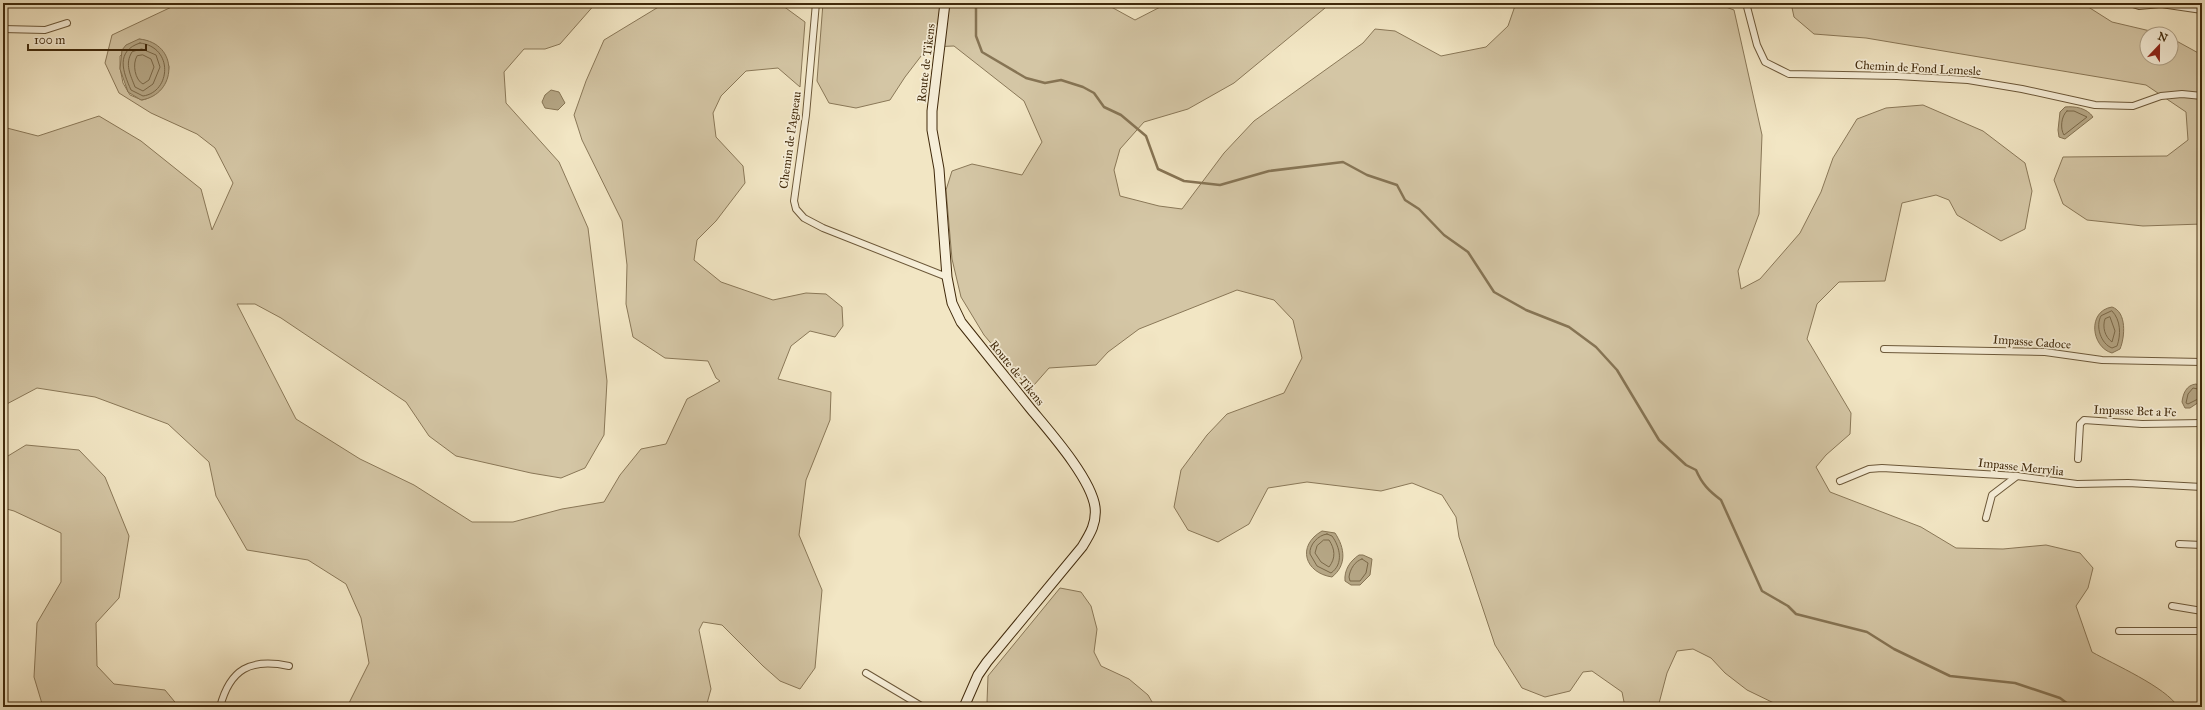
<svg xmlns="http://www.w3.org/2000/svg" width="2205" height="710" font-family="'IM FELL Great Primer',serif">
<rect width="100%" height="100%" fill="#f2e6c4"/>
<filter id="stains"><feTurbulence type="fractalNoise" baseFrequency=".005" numOctaves="4"/><feColorMatrix values="0 0 0 0 .2 0 0 0 0 .09 0 0 0 0 .02 0 0 0 .5 -.17"/></filter>
<radialGradient id="worn" r=".72"><stop offset=".6" stop-color="#630" stop-opacity="0"/><stop offset="1" stop-color="#630" stop-opacity=".3"/></radialGradient>
<!-- green -->
<g fill="#d4c6a5" stroke="#8a7858" fill-rule="evenodd">
<path d="M 180,3 L 596,3 L 560,44 L 545,49 L 524,49 L 504,72 L 506,103 L 559,162 L 588,228 L 607,381 L 604,435 L 585,468 L 561,478 L 531,473 L 456,456 L 429,436 L 406,402 L 281,318 L 255,304 L 237,304 L 296,419 L 360,459 L 414,485 L 472,522 L 513,522 L 562,509 L 604,502 L 620,475 L 641,449 L 666,444 L 687,399 L 720,381 L 716,378 L 708,361 L 665,358 L 633,337 L 626,304 L 627,265 L 622,221 L 582,140 L 574,115 L 586,81 L 604,40 L 665,3 L 779,3 L 805,22 L 800,87 L 778,68 L 746,71 L 721,96 L 713,113 L 716,137 L 743,166 L 745,183 L 716,221 L 697,240 L 694,260 L 721,282 L 773,300 L 806,293 L 826,294 L 842,307 L 843,326 L 835,337 L 810,331 L 791,346 L 778,379 L 831,392 L 830,420 L 806,480 L 799,535 L 822,590 L 815,668 L 800,689 L 780,681 L 763,666 L 722,625 L 703,622 L 699,630 L 711,689 L 706,707 L 347,707 L 369,663 L 361,618 L 346,584 L 308,560 L 247,550 L 216,496 L 209,462 L 168,424 L 95,397 L 37,388 L 3,406 L 3,127 L 38,136 L 99,116 L 141,141 L 201,189 L 212,230 L 233,183 L 215,148 L 197,134 L 151,113 L 119,93 L 105,63 L 112,35 ZM 139,39 L 148,41 L 169,66 C 169,79 155,98 142,100 L 130,95 L 123,83 L 120,68 L 120,56 Z"/>
<path d="M 823,3 L 1104,3 L 1135,20 L 1168,3 L 1328,3 L 1325,8 L 1234,83 L 1188,109 L 1144,122 L 1120,149 L 1114,170 L 1120,196 L 1159,206 L 1182,209 L 1224,153 L 1254,121 L 1363,43 L 1375,29 L 1395,31 L 1441,56 L 1486,47 L 1508,26 L 1516,3 L 1715,3 L 1734,10 L 1762,135 L 1759,214 L 1738,271 L 1741,289 L 1760,279 L 1800,233 L 1821,192 L 1833,158 L 1857,119 L 1886,108 L 1923,105 L 1983,131 L 2025,163 L 2032,191 L 2025,229 L 2001,241 L 1957,215 L 1949,200 L 1936,195 L 1902,203 L 1885,281 L 1839,282 L 1817,304 L 1807,339 L 1851,413 L 1850,434 L 1826,455 L 1816,467 L 1830,492 L 1921,527 L 1956,548 L 2003,549 L 2046,545 L 2080,553 L 2093,568 L 2088,588 L 2076,606 L 2092,652 C 2113,664 2166,687 2178,707 L 1782,707 L 1747,690 L 1725,673 L 1711,658 L 1693,649 L 1677,651 L 1667,673 L 1658,707 L 1625,707 L 1622,692 L 1592,671 L 1583,672 L 1570,691 L 1545,697 L 1522,688 L 1495,645 L 1459,537 L 1456,517 L 1442,495 L 1412,483 L 1381,491 L 1307,482 L 1268,488 L 1249,524 L 1218,542 L 1188,530 L 1174,507 L 1181,470 L 1207,435 L 1227,414 L 1284,393 L 1302,358 L 1293,320 L 1274,300 L 1237,290 L 1139,329 L 1108,352 L 1096,365 L 1049,368 L 1034,385 L 1026,385 L 984,335 L 961,297 L 952,259 L 946,190 L 952,171 L 972,164 L 1022,175 L 1042,142 L 1024,101 L 954,46 L 928,47 L 905,77 L 890,100 L 856,108 L 829,103 L 817,81 Z"/>
<polygon points="1791,3 2082,3 2112,22 2163,34 2147,34 2147,58 2171,58 2171,38 2202,55 2202,224 2143,226 2087,220 2063,204 2054,180 2063,157 2167,156 2188,140 2186,112 2146,85 1866,38 1814,34 1794,17"/>
<polygon points="26,445 79,450 105,477 129,536 119,598 96,623 97,666 114,684 165,690 179,707 43,707 34,677 37,623 61,582 61,533 14,511 3,508 3,459"/>
<polygon points="1060,588 1081,592 1091,606 1097,629 1094,652 1101,666 1129,679 1148,695 1155,707 997,707 987,702 988,676"/>
</g>
<!-- water -->
<g fill="#b5a685" stroke="#867454">
<path d="M 139,39 C 180,43 177,95 141,100 L 128,92 L 120,69 L 122,50 L 126,45 Z"/>
<polygon points="551,90 559,92 565,103 558,110 545,108 542,102 545,95"/>
<path d="M 2065,107 C 2075,106 2087,108 2093,117 L 2065,139 L 2059,137 L 2058,130 L 2060,112 Z"/>
<path d="M 2112,307 C 2127,312 2125,337 2120,349 L 2112,353 C 2091,347 2087,311 2112,307 Z"/>
<path d="M 2196,384 L 2202,387 L 2202,400 L 2190,408 L 2185,408 L 2182,402 C 2183,394 2186,385 2196,384 Z"/>
<path d="M 1322,531 L 1335,533 C 1345,548 1347,565 1332,577 C 1305,573 1296,546 1322,531 Z"/>
<path d="M 1359,555 L 1363,555 L 1372,559 L 1370,575 L 1360,585 L 1351,585 L 1345,581 C 1344,570 1350,561 1359,555 Z"/>
</g>
<g fill="none" stroke-linecap="round" stroke-linejoin="round">
<!-- shore -->
<g stroke="#7a6848" stroke-width="1">
<path d="M 140,43 C 174,47 171,92 143,96 L 131,90 C 123,72 115,51 140,43 Z"/>
<path d="M 142,49 L 156,55 L 160,67 L 153,84 L 143,91 L 135,87 C 131,76 124,64 132,52 Z"/>
<path d="M 143,55 L 151,59 L 154,67 L 149,80 L 143,84 C 135,80 132,64 137,56 Z"/>
<path d="M 2067,111 L 2074,111 L 2087,117 L 2064,135 C 2060,129 2061,116 2067,111 Z"/>
<path d="M 2112,311 C 2121,320 2121,335 2117,346 L 2112,348 C 2101,344 2095,326 2101,316 Z"/>
<path d="M 2110,317 L 2115,331 L 2112,342 C 2105,337 2102,327 2105,319 Z"/>
<polyline points="2202,390 2193,388 2188,394 2186,403 2188,404 2202,397"/>
<path d="M 1327,534 L 1332,536 C 1340,547 1344,564 1331,573 L 1317,566 L 1310,554 C 1309,545 1318,535 1327,534 Z"/>
<path d="M 1324,540 L 1329,540 C 1335,549 1336,558 1329,567 L 1321,562 L 1315,553 L 1317,546 Z"/>
<path d="M 1362,559 L 1368,563 L 1366,573 L 1360,581 L 1350,581 L 1349,577 C 1350,569 1355,561 1362,559 Z"/>
</g>
<!-- stream -->
<path stroke="#867454" stroke-width="2.5" d="M 976,3 L 976,36 L 982,52 L 1026,78 L 1045,83 L 1061,80 L 1083,87 L 1094,93 L 1104,107 L 1121,115 L 1146,136 L 1158,169 L 1184,181 L 1220,185 L 1269,171 L 1343,162 L 1367,175 L 1397,185 L 1405,200 L 1419,209 L 1444,235 L 1468,252 L 1494,292 L 1526,310 L 1569,327 L 1596,347 L 1617,370 L 1659,440 L 1686,465 L 1696,470 C 1702,484 1709,491 1721,500 L 1762,591 L 1788,606 L 1796,614 L 1867,632 L 1894,649 L 1950,676 L 2015,683 L 2060,698 L 2072,707"/>
<!-- street casing -->
<g stroke="#6c5839" stroke-width="8">
<g id="street">
<polyline points="816,3 806,115 794,201 796,209 804,218 823,228 947,277"/>
<polyline points="1746,3 1757,45 1765,62 1789,74 1897,76 1968,80 2022,89 2095,105 2133,106 2161,96 2182,94 2202,96"/>
<polyline points="2130,3 2139,6 2161,4 2202,10"/>
<polyline points="3,29 45,30 67,23"/>
<polyline points="1884,349 2045,352 2102,360 2202,362"/>
<polyline points="2078,459 2080,424 2084,420 2142,424 2202,423"/>
<polyline points="1840,481 1869,469 1882,468 2017,476 2077,484 2128,483 2202,487"/>
<polyline points="1986,518 1992,495 2017,476"/>
<polyline points="2179,544 2202,545"/>
<polyline points="2172,606 2202,611"/>
<polyline points="2119,631 2202,631"/>
<polyline points="866,673 923,707"/>
<path d="M 220,707 C 230,669 250,658 289,666"/>
</g>
</g>
<!-- secondary casing -->
<g stroke="#40290b" stroke-width="11">
<path id="secondary" d="M 945,3 L 932,111 L 932,130 L 939,169 L 947,277 L 952,303 L 961,322 C 984,351 1007,379 1030,408 C 1049,431 1091,478 1095,507 C 1097,523 1090,534 1082,547 L 987,662 L 978,675 L 964,707"/>
</g>
<!-- street -->
<use href="#street" stroke="#f7efd9" stroke-width="6"/>
<!-- secondary -->
<use href="#secondary" stroke="#f7efd9" stroke-width="9"/>
</g>
<g text-anchor="middle" dominant-baseline="central" stroke-width="3.5" stroke-linejoin="round" paint-order="stroke">
<!-- street labels -->
<g font-size="12" fill="#40290b" stroke="#f7efd9">
<text transform="translate(926 63) rotate(-83)">Route de Tikens</text>
<text transform="translate(1918 68) rotate(3)">Chemin de Fond Lemesle</text>
<text transform="translate(790 140) rotate(-82)">Chemin de l’Agneau</text>
<text transform="translate(2032 342) rotate(4)">Impasse Cadoce</text>
<text transform="translate(1017 373) rotate(51)">Route de Tikens</text>
<text transform="translate(2135 411) rotate(2)">Impasse Bet a Fe</text>
<text transform="translate(2021 467) rotate(6)">Impasse Merrylia</text>
</g>
</g>
<!-- margin -->
<rect width="2205" height="710" fill="none" stroke="#f2e6c4" stroke-width="16"/>
<rect x="4" y="4" width="2197" height="702" fill="none" stroke="#40290b" stroke-width="2"/>
<rect x="8" y="8" width="2189" height="694" fill="none" stroke="#40290b"/>
<!-- north arrow -->
<g transform="translate(2159 46) rotate(22)"><circle r="19" fill="#f7efd9" stroke="#aea087"/>
<path d="M0-3L7 15L0 10L-7 15Z" fill="#8f2418"/>
<text y="-6" font-size="11" font-weight="bold" text-anchor="middle" fill="#40290b">N</text>
</g>
<!-- scale -->
<path d="M28 44v6h118v-6" fill="none" stroke="#40290b" stroke-width="2"/>
<text x="34" y="44" font-size="12" fill="#40290b" stroke="#f7efd9" stroke-width="3" paint-order="stroke">100 m</text>
<rect width="100%" height="100%" filter="url(#stains)"/>
<rect width="100%" height="100%" fill="url(#worn)"/>
</svg>
